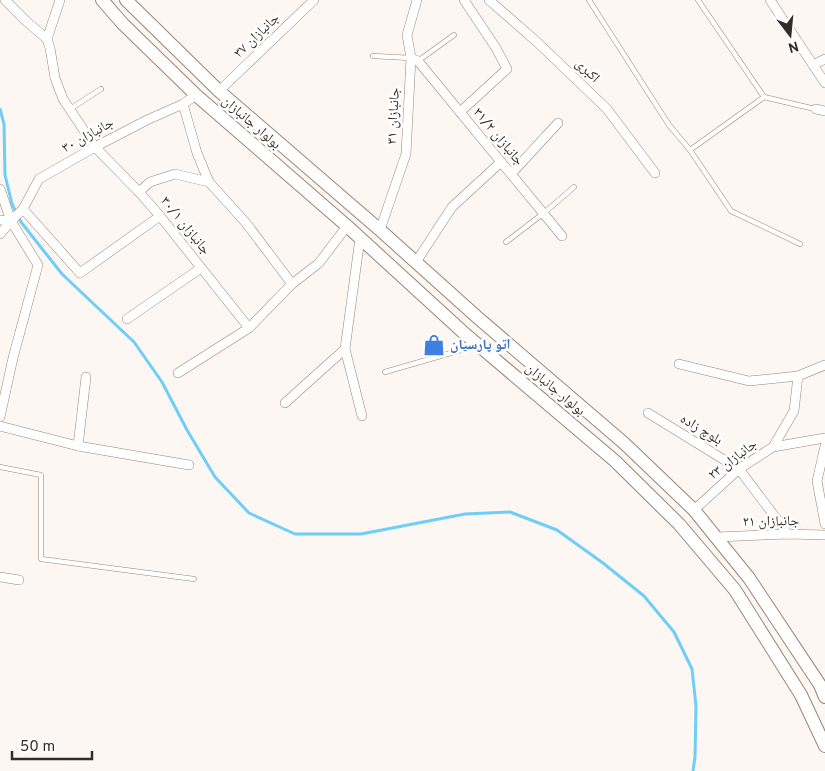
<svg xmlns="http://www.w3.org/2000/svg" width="825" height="771" font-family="Overpass,'Noto Naskh Arabic',sans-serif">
<rect width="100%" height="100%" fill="#fdf7f3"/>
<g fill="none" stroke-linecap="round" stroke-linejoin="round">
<!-- stream -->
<polyline stroke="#6ecef7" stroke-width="3" points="0,109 4,124 5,175 12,204 21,222 62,274 134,342 162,382 187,430 215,477 249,513 295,534 361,534 465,514 510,512 557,530 603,563 644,596 674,632 692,669 696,706 695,757 693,771"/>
<!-- lane casing -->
<g stroke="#9b8473" stroke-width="5.5">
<g id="lane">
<polyline points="589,0 669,125 690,150 731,211 800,244"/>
<polyline points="698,0 764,97"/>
<polyline points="373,56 411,58"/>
<polyline points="418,61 454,35"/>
<polyline points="70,109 101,89"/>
<polyline points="690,150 764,97 815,109"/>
<polyline points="506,242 544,213 574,187"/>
<polyline points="385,372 475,346"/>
<polyline points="0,467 41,475 41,559 194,579"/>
</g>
</g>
<!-- street casing -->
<g stroke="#9b8473" stroke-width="10">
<g id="street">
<polyline points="5,0 26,21 47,39 50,48 55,78 63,99 95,147 139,192 160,216 249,328"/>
<polyline points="489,0 537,42 607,109 655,173"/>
<polyline points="770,0 825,83"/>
<polyline points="47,39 60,0"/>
<polyline points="411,58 418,61 562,236"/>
<polyline points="813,65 825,59"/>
<polyline points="219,91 314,0"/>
<polyline points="183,104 197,153 209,182 246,223 292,284"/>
<polyline points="816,109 825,111"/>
<polyline points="460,112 507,69 496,48 464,0"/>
<polyline points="511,174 558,123"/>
<polyline points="0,189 11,221 38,265 13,358 0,417"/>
<polyline points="139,192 150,182 175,174 209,182"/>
<polyline points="23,209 80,273 160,216"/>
<polyline points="0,220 11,221"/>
<polyline points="380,230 406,154 411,58 407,35 417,0"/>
<polyline points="0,234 11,221 23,209 39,179 95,147 147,120 183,104 196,95"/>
<polyline points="360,238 345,349 362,416"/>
<polyline points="416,262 452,207 501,162"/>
<polyline points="127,319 201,268"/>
<polyline points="679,364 749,381 798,376 825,365"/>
<polyline points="178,373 249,328 292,284 319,263 347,226"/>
<polyline points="285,403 345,349"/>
<polyline points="648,413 739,469 788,534"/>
<polyline points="0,426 78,446 189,465"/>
<polyline points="78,446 86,377"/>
<polyline points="825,446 817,481 825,524"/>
<polyline points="773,447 794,411 798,376"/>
<polyline points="694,510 739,469 773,447 825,438"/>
<polyline points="717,537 788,534 825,535"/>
<polyline points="0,577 19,580"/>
</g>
</g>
<!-- secondary casing -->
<g stroke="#9b8473" stroke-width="14">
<g id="secondary">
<polyline points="102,0 123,24 196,95 347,226 464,333 615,461 679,524 735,590 801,695 825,746"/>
<polyline points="126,0 219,91 380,230 477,317 625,444 694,510 749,578 820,685 825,697"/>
</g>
</g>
<!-- lane -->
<use href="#lane" stroke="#fff" stroke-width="4.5"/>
<!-- street -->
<use href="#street" stroke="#fff" stroke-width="9"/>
<!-- secondary -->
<use href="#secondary" stroke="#fff" stroke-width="12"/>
</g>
<!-- icons -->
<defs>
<g id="shop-bare" transform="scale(1.725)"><path d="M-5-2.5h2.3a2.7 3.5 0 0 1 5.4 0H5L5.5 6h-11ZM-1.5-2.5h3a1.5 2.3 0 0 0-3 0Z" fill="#3f7fe0" stroke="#fff" stroke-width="2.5" paint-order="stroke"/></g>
</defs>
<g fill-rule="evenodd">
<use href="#shop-bare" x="434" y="345"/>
</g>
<g text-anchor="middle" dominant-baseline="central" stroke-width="5" stroke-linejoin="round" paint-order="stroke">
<!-- street labels -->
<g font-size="14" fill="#362c25" stroke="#fff">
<text transform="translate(257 36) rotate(-44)">جانبازان ۳۷</text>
<text transform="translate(587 71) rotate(44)">اکبری</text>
<text transform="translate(394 116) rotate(-87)">جانبازان ۳۱</text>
<text transform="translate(251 123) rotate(41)">بولوار جانبازان</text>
<text transform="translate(88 136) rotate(-29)">جانبازان ۳۰</text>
<text transform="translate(498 137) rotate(50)">جانبازان ۳۱/۲</text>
<text transform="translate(185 226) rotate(51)">جانبازان ۳۰/۱</text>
<text transform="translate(555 390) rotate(40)">بولوار جانبازان</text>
<text transform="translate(701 430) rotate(31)">بلوچ زاده</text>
<text transform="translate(733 460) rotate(-37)">جانبازان ۲۳</text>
<text transform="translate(771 522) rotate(-1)">جانبازان ۲۱</text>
</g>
<!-- shop labels -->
<g font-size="14" font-weight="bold" fill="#366cbe" stroke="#fff" text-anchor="start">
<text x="450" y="345">اتو پارسیان</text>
</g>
</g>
<!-- north arrow -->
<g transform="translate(790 35) rotate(164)" stroke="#ffffff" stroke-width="4" paint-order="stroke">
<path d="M0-4L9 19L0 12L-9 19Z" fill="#362c25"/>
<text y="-8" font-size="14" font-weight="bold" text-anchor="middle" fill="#362c25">N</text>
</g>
<!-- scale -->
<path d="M12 751v8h80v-8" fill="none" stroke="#362c25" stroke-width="2.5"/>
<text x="20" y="751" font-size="15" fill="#362c25" stroke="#ffffff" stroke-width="4" paint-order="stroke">50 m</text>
</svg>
